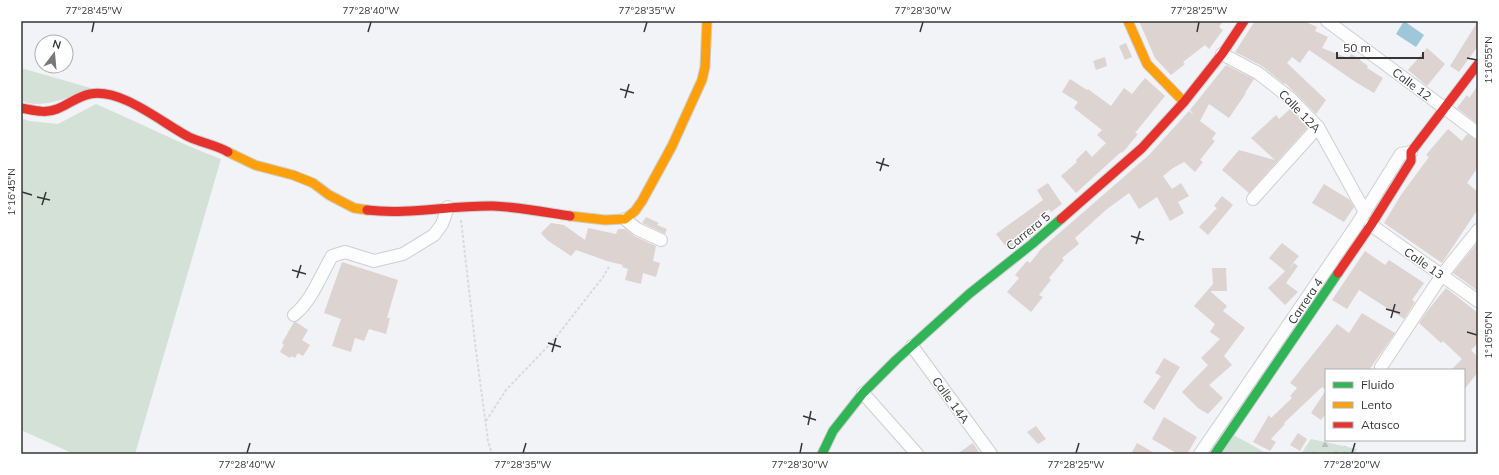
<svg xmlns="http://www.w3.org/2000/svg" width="1499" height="475" font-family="Mulish,sans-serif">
<defs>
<pattern id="forest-firs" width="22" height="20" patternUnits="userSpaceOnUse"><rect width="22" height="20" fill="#d3e1d7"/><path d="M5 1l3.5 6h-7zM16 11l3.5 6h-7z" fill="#b6c2b9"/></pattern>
</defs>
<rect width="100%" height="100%" fill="#f2f3f7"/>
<!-- grass -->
<g fill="#d3e1d7">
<path d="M 21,68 L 94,89 C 71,96 44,110 21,101 Z"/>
<path d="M 96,104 C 138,122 178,143 221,159 L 135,454 L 74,454 L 21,430 L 21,118 L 29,121 L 58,124 Z"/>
<polygon points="1230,433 1268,454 1218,454"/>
</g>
<!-- forest -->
<polygon fill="url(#forest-firs)" points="1311,439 1357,449 1354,454 1301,454"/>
<!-- water -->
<polygon fill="#9ec7d9" points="1404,21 1424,35 1416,47 1396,34"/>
<!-- building -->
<g fill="#ddd3d0">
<polygon points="1139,21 1223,21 1219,27 1223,30 1209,49 1205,45 1183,62 1185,64 1171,75 1155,58"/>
<polygon points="1255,21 1304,21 1317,27 1315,31 1328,37 1322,48 1348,58 1351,54 1360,59 1360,60 1368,66 1367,68 1383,78 1374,93 1357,83 1309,50 1300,63 1292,57 1287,63 1326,100 1316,114 1285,83 1284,84 1262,66 1235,52"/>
<polygon points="1478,21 1478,46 1459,72 1450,66"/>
<polygon points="1126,43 1132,57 1125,60 1119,46"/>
<polygon points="1427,48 1445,64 1427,86 1408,70"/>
<polygon points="1105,57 1107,66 1096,70 1093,61"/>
<polygon points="1226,65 1254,79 1245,93 1246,93 1229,118 1209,104 1200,121 1216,133 1212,139 1215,141 1200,160 1203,162 1195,172 1184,162 1173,168 1163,176 1172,189 1181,183 1189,196 1178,202 1184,213 1170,221 1157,197 1139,209 1129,193 1107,209 1075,238 1079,244 1062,258 1064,260 1049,278 1051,280 1039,295 1043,297 1031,312 1007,292 1019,278 1015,275 1026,262 1027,261 1030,263 1041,249 1149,155 1189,111 1194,115 1190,110"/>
<polygon points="1145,78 1165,96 1135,133 1138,134 1124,151 1121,153 1121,152 1076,193 1061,176 1077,162 1076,160 1086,150 1092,157 1106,143 1097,135 1102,130 1074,108 1078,102 1062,92 1070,79 1087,90 1088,89 1111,106 1124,88 1132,94"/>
<polygon points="1478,85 1478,124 1457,108 1467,95 1469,98"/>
<polygon points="1290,109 1308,127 1249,193 1222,170 1239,150 1275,160 1251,138 1276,115 1279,119"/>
<polygon points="1448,129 1462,141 1467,134 1478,140 1478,167 1467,183 1478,192 1478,209 1442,263 1384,223 1401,195 1429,157 1426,155"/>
<polygon points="1048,183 1062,204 1051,212 1049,209 1029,226 1033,230 1008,249 996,234 1043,200 1037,190"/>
<polygon points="1324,184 1350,200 1354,207 1344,222 1312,203"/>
<polygon points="1222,196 1233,205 1208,235 1199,227 1217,208 1214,206"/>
<polygon points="646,217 659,223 657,225 667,229 665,234 642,223"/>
<polygon points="551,223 564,225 585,240 588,228 616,234 618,229 625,229 634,236 656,246 653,261 660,263 656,277 643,273 641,284 625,280 628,269 622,267 623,265 607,261 576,250 571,256 547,240 541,233"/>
<polygon points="1478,242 1478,291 1453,273"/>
<polygon points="1282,243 1299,256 1288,269 1294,263 1298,266 1286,283 1298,292 1285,305 1268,288 1285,271 1269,258"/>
<polygon points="1365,251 1385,265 1389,260 1424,283 1412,300 1415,302 1404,319 1359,290 1347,309 1332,300"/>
<polygon points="342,262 398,280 387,318 390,318 386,334 369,329 364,341 355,338 351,352 332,346 341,319 324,313"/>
<polygon points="1212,268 1226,268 1227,291 1210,291 1227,306 1223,311 1245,328 1224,356 1232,365 1209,385 1223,398 1208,414 1198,408 1182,392 1208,365 1201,358 1220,339 1210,332 1215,324 1194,306 1213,284"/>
<polygon points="1446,288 1478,313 1478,343 1471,350 1478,357 1478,372 1464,390 1464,370 1451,370 1462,359 1443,341 1441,343 1419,323 1428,310"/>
<polygon points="1362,313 1395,333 1369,370 1326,370 1326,414 1321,420 1311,413 1326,390 1322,387 1284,423 1285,424 1271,439 1276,442 1270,451 1253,442 1269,415 1271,418 1292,398 1290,396 1297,388 1290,383 1337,324 1349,333"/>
<polygon points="294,322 296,322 308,330 302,340 310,345 303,356 298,353 295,358 291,356 290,358 280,352 284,345 282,343"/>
<polygon points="1164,358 1180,367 1154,410 1143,402 1161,376 1155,373"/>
<polygon points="1164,417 1197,437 1187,454 1178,454 1152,439"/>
<polygon points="1036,426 1046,439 1038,444 1027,432"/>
<polygon points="1298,433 1307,439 1300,451 1290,445"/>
<polygon points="973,443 980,454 957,454"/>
<polygon points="1137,443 1156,454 1131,454"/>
</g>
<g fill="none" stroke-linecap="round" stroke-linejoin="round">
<!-- street casing -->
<g stroke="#cecfd2" stroke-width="14">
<g id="street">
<polyline points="1327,21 1478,133"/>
<polyline points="1222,54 1258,73 1290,98 1318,127 1365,212"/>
<polyline points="1253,199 1318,127"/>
<polyline points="625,219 637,229 661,240"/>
<polyline points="1371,225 1478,301"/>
<path d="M 294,315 C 312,300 320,277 332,256 L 345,252 L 374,261 L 403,254 L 434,235 L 442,224 L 448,207"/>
<polyline points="912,346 991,454"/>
<polyline points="1381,367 1442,275 1478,230"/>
<polyline points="863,393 917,454"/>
<polyline points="1200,454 1356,226 1401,154 1411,152"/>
</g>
</g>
<!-- fast casing -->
<g stroke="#cecfd2" stroke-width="11">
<g id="fast">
<polyline points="822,454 833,431 863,393 896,360 969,294 1032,244 1061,219"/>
<polyline points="1215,454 1338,273"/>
</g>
</g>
<!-- slow casing -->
<g stroke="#cecfd2" stroke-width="11">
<g id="slow">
<polyline points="1128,21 1147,64 1184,102"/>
<polyline points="228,152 255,165 293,175 313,183 329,195 354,208 367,210"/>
<polyline points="570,216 605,220 625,219 635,211 642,201 672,146 702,80 705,67 707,21"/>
</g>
</g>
<!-- jam casing -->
<g stroke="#cecfd2" stroke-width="11">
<g id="jam">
<path d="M 21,108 C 33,110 45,114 57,109 C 68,105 78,96 90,94 C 122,88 162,123 189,137 C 202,143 216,145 228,152"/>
<path d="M 367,210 C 409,215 451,205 493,206 C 518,207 544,212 570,216"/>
<polyline points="1061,219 1142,148 1184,102 1222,54 1244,21"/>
<polyline points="1338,273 1371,225 1411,161 1411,152 1478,64"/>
</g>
</g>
<!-- path -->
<g stroke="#d9dadb" stroke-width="2" stroke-dasharray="3 2" stroke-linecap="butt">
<polyline points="461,220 476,351 488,441 492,454"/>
<polyline points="486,421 506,390 553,341 603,277 610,265"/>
</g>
<!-- street -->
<use href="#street" stroke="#fdfdfe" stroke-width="12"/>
<!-- fast -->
<use href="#fast" stroke="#30b455" stroke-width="9"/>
<!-- slow -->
<use href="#slow" stroke="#ff9f0a" stroke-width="9"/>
<!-- jam -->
<use href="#jam" stroke="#e5322d" stroke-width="9"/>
</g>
<!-- ticks -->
<path fill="none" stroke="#363639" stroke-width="1.5" d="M 92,32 L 94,22M 368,32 L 371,22M 644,32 L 647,22M 920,32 L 923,22M 1197,32 L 1199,22M 1467,58 L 1477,60M 620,89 L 634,93M 625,98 L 629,84M 876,162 L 889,166M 880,171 L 884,158M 22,192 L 32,195M 37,197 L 50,200M 42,205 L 46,192M 1131,236 L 1144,240M 1136,244 L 1140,231M 292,270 L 306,274M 297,278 L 301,265M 1386,309 L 1400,313M 1391,318 L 1395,304M 1467,332 L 1477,335M 548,343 L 561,347M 552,352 L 556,338M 803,416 L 816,420M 808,425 L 811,411M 247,453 L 250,443M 523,453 L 526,443M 800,453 L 802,443M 1076,453 L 1079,443M 1352,453 L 1355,443"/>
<g text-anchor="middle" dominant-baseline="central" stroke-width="3" stroke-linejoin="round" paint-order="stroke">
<!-- street labels -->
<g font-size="12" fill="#363639" stroke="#fff">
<text transform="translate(1412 84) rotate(37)">Calle 12</text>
<text transform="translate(1300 111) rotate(46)">Calle 12A</text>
<text transform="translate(1028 231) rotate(-39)">Carrera 5</text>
<text transform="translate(1424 263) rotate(35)">Calle 13</text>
<text transform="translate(1305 301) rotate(-56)">Carrera 4</text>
<text transform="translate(951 400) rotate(54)">Calle 14A</text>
</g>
</g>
<!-- border -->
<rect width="1499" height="475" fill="none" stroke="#ffffff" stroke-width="44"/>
<!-- legend -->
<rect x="1325" y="369" width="140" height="72" fill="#ffffff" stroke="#afafb0"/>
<rect x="1333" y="382" width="20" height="6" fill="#30b455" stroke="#afafb0"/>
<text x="1361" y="389" font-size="12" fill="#363639">Fluido</text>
<rect x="1333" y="402" width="20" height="6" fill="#ff9f0a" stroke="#afafb0"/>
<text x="1361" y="409" font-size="12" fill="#363639">Lento</text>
<rect x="1333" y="422" width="20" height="6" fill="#e5322d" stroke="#afafb0"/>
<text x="1361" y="429" font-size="12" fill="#363639">Atasco</text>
<!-- north arrow -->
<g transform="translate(54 54) rotate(16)"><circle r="19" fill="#ffffff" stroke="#afafb0"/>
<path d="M0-3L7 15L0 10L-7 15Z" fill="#78787c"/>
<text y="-6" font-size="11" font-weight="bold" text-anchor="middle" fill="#363639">N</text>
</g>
<!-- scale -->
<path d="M1337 52v6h86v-6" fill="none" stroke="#363639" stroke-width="2"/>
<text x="1343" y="52" font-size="12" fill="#363639" stroke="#ffffff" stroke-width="3" paint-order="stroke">50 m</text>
<rect x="22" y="22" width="1455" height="431" fill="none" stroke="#363639" stroke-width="1.5"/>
<g font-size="10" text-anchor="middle" fill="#363639">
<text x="94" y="14">77°28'45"W</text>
<text x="371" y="14">77°28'40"W</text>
<text x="647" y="14">77°28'35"W</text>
<text x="923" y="14">77°28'30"W</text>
<text x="1199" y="14">77°28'25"W</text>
<text transform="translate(1488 60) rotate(-90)" y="4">1°16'55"N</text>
<text transform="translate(11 192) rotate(-90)" y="4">1°16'45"N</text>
<text transform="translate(1488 335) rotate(-90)" y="4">1°16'50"N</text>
<text x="247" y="468">77°28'40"W</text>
<text x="523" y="468">77°28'35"W</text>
<text x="800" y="468">77°28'30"W</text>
<text x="1076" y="468">77°28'25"W</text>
<text x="1352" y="468">77°28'20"W</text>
</g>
</svg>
